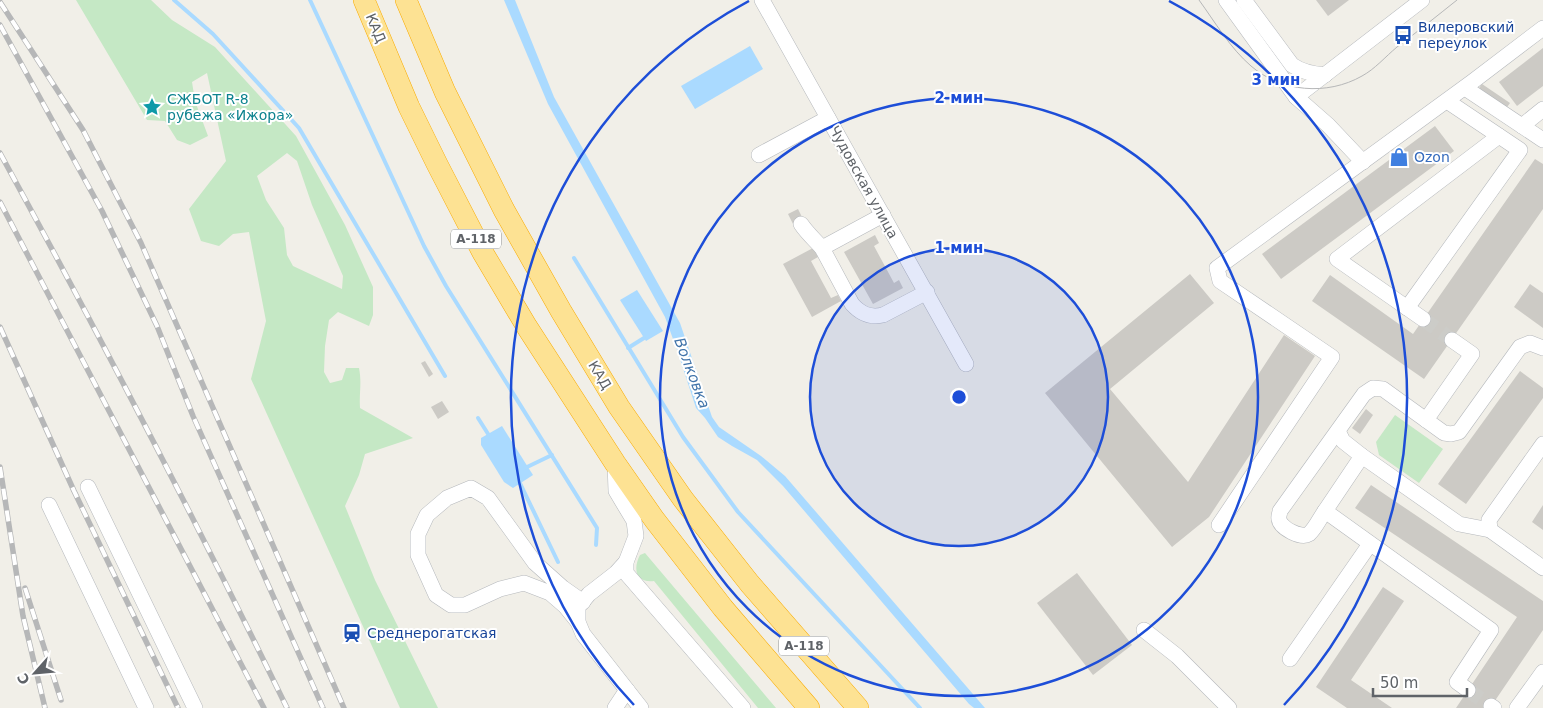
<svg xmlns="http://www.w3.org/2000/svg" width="1543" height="708" font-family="'DejaVu Sans',sans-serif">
<rect width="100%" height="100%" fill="#f1efe8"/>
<!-- green -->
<g fill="#c5e8c5" fill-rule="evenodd">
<path d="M 76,0 L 151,0 L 172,20 L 215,47 L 296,136 L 345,225 L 373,287 L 373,315 L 369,326 L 338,312 L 329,320 L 325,346 L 324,372 L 330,383 L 342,380 L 346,368 L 359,368 C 362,383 359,393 360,408 L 413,438 L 365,454 L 359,475 L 345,506 L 375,580 L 438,708 L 400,708 L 251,379 L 266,321 L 249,232 L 233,234 L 219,246 L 201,241 L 189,209 L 226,161 L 207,73 L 192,82 L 195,101 L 208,136 L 190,145 L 177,140 L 165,121 L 147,120 ZM 287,153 L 297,161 L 312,205 L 343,276 L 342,289 L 293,266 L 287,255 L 284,228 L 266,200 L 257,176 Z"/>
<polygon points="1395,415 1443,449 1419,483 1379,455 1376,442"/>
<path d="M 645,553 L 776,708 L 758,708 L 654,581 C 635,583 633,568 640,555 Z"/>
</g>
<!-- water -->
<g fill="#aadaff">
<polygon points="504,0 515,0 554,97 680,323 712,417 719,427 761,456 785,476 985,708 974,708 969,704 783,486 757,460 732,446 718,437 705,418 696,408 677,350 665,317 548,104"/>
<polygon points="750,46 763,69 695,109 681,86"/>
<polygon points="637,290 663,331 646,341 620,300"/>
<polygon points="502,426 533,475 513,488 504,482 481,445 481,438"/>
</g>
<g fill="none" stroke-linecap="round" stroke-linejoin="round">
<!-- stream -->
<g stroke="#aadaff" stroke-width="4">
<polyline points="174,0 213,34 299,128 445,376"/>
<polyline points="310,0 424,246 446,286 597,528 596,545"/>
<polyline points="574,258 683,437 738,512 920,708"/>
<polyline points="628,348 644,338"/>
<polyline points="478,418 490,437"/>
<polyline points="525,468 552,455"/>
<polyline points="518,479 558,562"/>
</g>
</g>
<!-- building -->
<g fill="#cccac5">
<polygon points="1316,0 1349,0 1328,16"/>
<polygon points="1543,48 1543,86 1517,106 1499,82"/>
<polygon points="1482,84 1510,103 1505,110 1477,91"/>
<polygon points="1435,126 1454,151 1281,279 1262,254"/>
<polygon points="1535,159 1543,164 1543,209 1424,379 1312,301 1330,275 1413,334"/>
<polygon points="798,209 803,219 793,224 788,214"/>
<polygon points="875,235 879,243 874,246 894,283 899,280 903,288 873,304 844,252"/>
<polygon points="813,248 818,257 811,261 831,298 838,295 841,301 812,317 783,264"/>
<polygon points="1190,274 1214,303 1110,389 1188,482 1284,335 1315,356 1209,517 1172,547 1045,393"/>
<polygon points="1530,284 1543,293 1543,328 1514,307"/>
<polygon points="425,361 433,374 429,377 421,363"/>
<polygon points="1520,371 1543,388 1543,398 1466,504 1438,484"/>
<polygon points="442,401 449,412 438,419 431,407"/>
<polygon points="1366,409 1373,415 1360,434 1352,428"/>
<polygon points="1371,485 1543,601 1543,630 1490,708 1456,708 1517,617 1355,508"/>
<polygon points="1543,505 1543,530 1532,522"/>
<polygon points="1077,573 1132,645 1093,675 1037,603"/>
<polygon points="1383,587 1404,601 1351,680 1392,708 1347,708 1316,687"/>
</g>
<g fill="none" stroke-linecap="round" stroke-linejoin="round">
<!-- minor-tunnel -->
<g stroke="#ccccc8" stroke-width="15" stroke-dasharray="15 8" stroke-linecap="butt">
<polyline points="1423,319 1452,340"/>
<polyline points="1468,690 1491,706"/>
</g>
<!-- minor casing -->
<g stroke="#b5b8bc" stroke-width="16">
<g id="minor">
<polyline points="762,0 966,364"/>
<polyline points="1226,0 1296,97 1328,125 1363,162"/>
<path d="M 1244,0 L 1292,65 C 1302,72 1312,74 1325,75"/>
<polyline points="1465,88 1543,140"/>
<polyline points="1296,97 1422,0"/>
<polyline points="1522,126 1543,109"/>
<polyline points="759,155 828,118"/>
<path d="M 883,215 L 822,248 L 852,304 C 861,314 870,318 883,315 L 927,292"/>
<path d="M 801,224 C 807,233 815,240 822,248"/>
<polyline points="1407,308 1520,150 1447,101"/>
<polyline points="1423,319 1337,259 1499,136"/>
<polyline points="1426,420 1472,354 1452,340"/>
<polyline points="1338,431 1343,441 1362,456"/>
<polyline points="1543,444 1489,520 1490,530 1543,568"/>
<polyline points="615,463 616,491 634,521 636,536 626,562 626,573 743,708"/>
<polyline points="88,487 195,708"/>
<polyline points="49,505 146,708"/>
<path d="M 1325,511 C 1320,518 1315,529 1309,534 C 1301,539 1280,528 1279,519 C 1278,517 1280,513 1280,511 L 1364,394 L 1373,388 L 1383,389 L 1444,433 L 1451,434 L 1459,432 L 1520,347 L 1530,343 L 1543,348"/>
<polyline points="1219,525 1332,357 1220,281 1217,268 1472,82 1543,28"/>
<polyline points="626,562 616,573 589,594 578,607 578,622 583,634 641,708"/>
<polyline points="578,622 565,606 550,593 524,583 500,589 465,605 451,605 436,595 418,555 418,534 427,515 447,498 471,488 488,498 535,563 563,588 583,602"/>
<polyline points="1144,630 1177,656 1229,708"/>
<polyline points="1290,659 1370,544"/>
<polyline points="1468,690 1457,682 1491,630 1325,511 1362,456 1459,524 1490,530"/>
<polyline points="1491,706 1494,708"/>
<polyline points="615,708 627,690"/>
<polyline points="1517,708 1543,672"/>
</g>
</g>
<!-- highway casing -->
<g stroke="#f9ab00" stroke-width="22">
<g id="highway">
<polyline points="364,0 409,107 437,164 483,253 527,327 615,463 654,519 723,608 809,708"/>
<polyline points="406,0 445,92 504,210 561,311 619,407 683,499 750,584 858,708"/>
</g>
</g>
<!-- minor -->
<use href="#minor" stroke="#fff" stroke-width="15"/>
<!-- highway -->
<use href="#highway" stroke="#fde293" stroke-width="21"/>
<!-- tram -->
<path stroke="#b6b7b8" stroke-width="1" d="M 1199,0 C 1215,22 1230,48 1251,66 C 1281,92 1327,96 1362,76 C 1375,69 1385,57 1397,47 C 1417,32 1437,16 1457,0"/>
<!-- rail casing -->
<g stroke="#b6b7b8" stroke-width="5.5">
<g id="rail">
<polyline points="0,2 83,130 141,243 344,708"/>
<polyline points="0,25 102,211 157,326 193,416 323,708"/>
<path d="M 0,153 C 100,336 196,521 287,708"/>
<polyline points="0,202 264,708"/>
<polyline points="0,327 74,491 178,708"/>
<polyline points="0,467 23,616 45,708"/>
<polyline points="25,588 61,700"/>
</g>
</g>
<!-- rail -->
<use href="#rail" stroke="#fff" stroke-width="4" stroke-dasharray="11" stroke-linecap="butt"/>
</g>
<!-- distance rings -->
<circle cx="959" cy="397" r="149" fill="#1d4ed8" fill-opacity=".12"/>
<g fill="none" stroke="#1d4ed8" stroke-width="2.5">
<circle cx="959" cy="397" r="149"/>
<circle cx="959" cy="397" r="299"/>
<path d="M634 705A448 448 0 0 1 749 1M1169 1A448 448 0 0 1 1284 705"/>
</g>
<!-- icons -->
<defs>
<g id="bus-bare" transform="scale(1.5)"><path d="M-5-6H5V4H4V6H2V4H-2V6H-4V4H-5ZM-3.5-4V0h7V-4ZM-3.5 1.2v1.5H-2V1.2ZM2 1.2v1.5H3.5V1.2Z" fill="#1a4fb4" stroke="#fff" stroke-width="2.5" paint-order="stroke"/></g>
<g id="sight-bare" transform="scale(1.5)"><path d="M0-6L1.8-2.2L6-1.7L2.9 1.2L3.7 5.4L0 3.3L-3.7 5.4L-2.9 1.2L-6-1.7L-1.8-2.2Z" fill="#0f9aa8" stroke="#fff" stroke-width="2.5" paint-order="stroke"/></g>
<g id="shop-bare" transform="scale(1.5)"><path d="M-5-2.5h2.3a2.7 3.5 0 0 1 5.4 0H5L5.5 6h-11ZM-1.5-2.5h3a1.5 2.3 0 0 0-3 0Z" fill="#3f7fe0" stroke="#fff" stroke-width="2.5" paint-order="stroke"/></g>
<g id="station-bare" transform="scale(1.5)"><path d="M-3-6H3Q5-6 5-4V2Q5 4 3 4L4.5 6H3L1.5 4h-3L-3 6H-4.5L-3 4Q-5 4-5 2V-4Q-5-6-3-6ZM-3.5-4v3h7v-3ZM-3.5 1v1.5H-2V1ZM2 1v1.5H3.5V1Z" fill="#1a4fb4" stroke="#fff" stroke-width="2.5" paint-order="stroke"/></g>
</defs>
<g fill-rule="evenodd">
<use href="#bus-bare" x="1403" y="35"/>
<use href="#sight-bare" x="152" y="107"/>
<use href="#shop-bare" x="1399" y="157"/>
<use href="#station-bare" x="352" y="633"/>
</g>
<g text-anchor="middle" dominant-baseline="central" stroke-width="4" stroke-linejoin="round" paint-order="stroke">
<!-- shield labels -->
<g fill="#fff" stroke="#8f9295" stroke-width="1">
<rect x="451" y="229.5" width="50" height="19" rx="4"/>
<rect x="779" y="636.5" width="50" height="19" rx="4"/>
</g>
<g font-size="12" font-weight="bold" fill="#5f6368">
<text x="476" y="239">А-118</text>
<text x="804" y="646">А-118</text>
</g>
<!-- transit labels -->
<g font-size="14" fill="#164399" stroke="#fff" text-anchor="start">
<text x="1418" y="27">Вилеровский<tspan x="1418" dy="16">переулок</tspan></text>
<text x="367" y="633">Среднерогатская</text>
</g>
<!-- street labels -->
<g font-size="14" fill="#5f6368" stroke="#fff">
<text transform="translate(376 28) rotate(67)">КАД</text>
<text transform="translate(864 182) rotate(61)">Чудовская улица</text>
<text transform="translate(600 375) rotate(59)">КАД</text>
</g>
<!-- culture labels -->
<g font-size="14" fill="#0d838f" stroke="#fff" text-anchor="start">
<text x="167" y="99">СЖБОТ R-8<tspan x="167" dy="16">рубежа «Ижора»</tspan></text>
</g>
<!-- shop labels -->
<g font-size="14" fill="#366cbe" stroke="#fff" text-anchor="start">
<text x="1414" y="157">Ozon</text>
</g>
<!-- water labels -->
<g font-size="15" font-style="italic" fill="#4174aa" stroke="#fff">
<text transform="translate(692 373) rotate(69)">Волковка</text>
</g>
</g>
<circle cx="959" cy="397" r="8" fill="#1d4ed8" stroke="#fff" stroke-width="2.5"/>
<g font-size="15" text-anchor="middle" font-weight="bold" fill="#1d4ed8" stroke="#fff" stroke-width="4" stroke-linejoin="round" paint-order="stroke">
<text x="1276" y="85">3 мин</text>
<text x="959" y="103">2 мин</text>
<text x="959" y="253">1 мин</text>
</g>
<!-- north arrow -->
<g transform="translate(35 673) rotate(243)" stroke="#ffffff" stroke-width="4" paint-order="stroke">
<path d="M0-4L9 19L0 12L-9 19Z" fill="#5f6368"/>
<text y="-8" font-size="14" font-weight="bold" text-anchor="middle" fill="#5f6368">С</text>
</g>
<!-- scale -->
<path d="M1373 688v8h94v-8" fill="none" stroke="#5f6368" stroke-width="2.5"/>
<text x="1380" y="688" font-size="15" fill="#5f6368" stroke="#ffffff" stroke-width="4" paint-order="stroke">50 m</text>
</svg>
